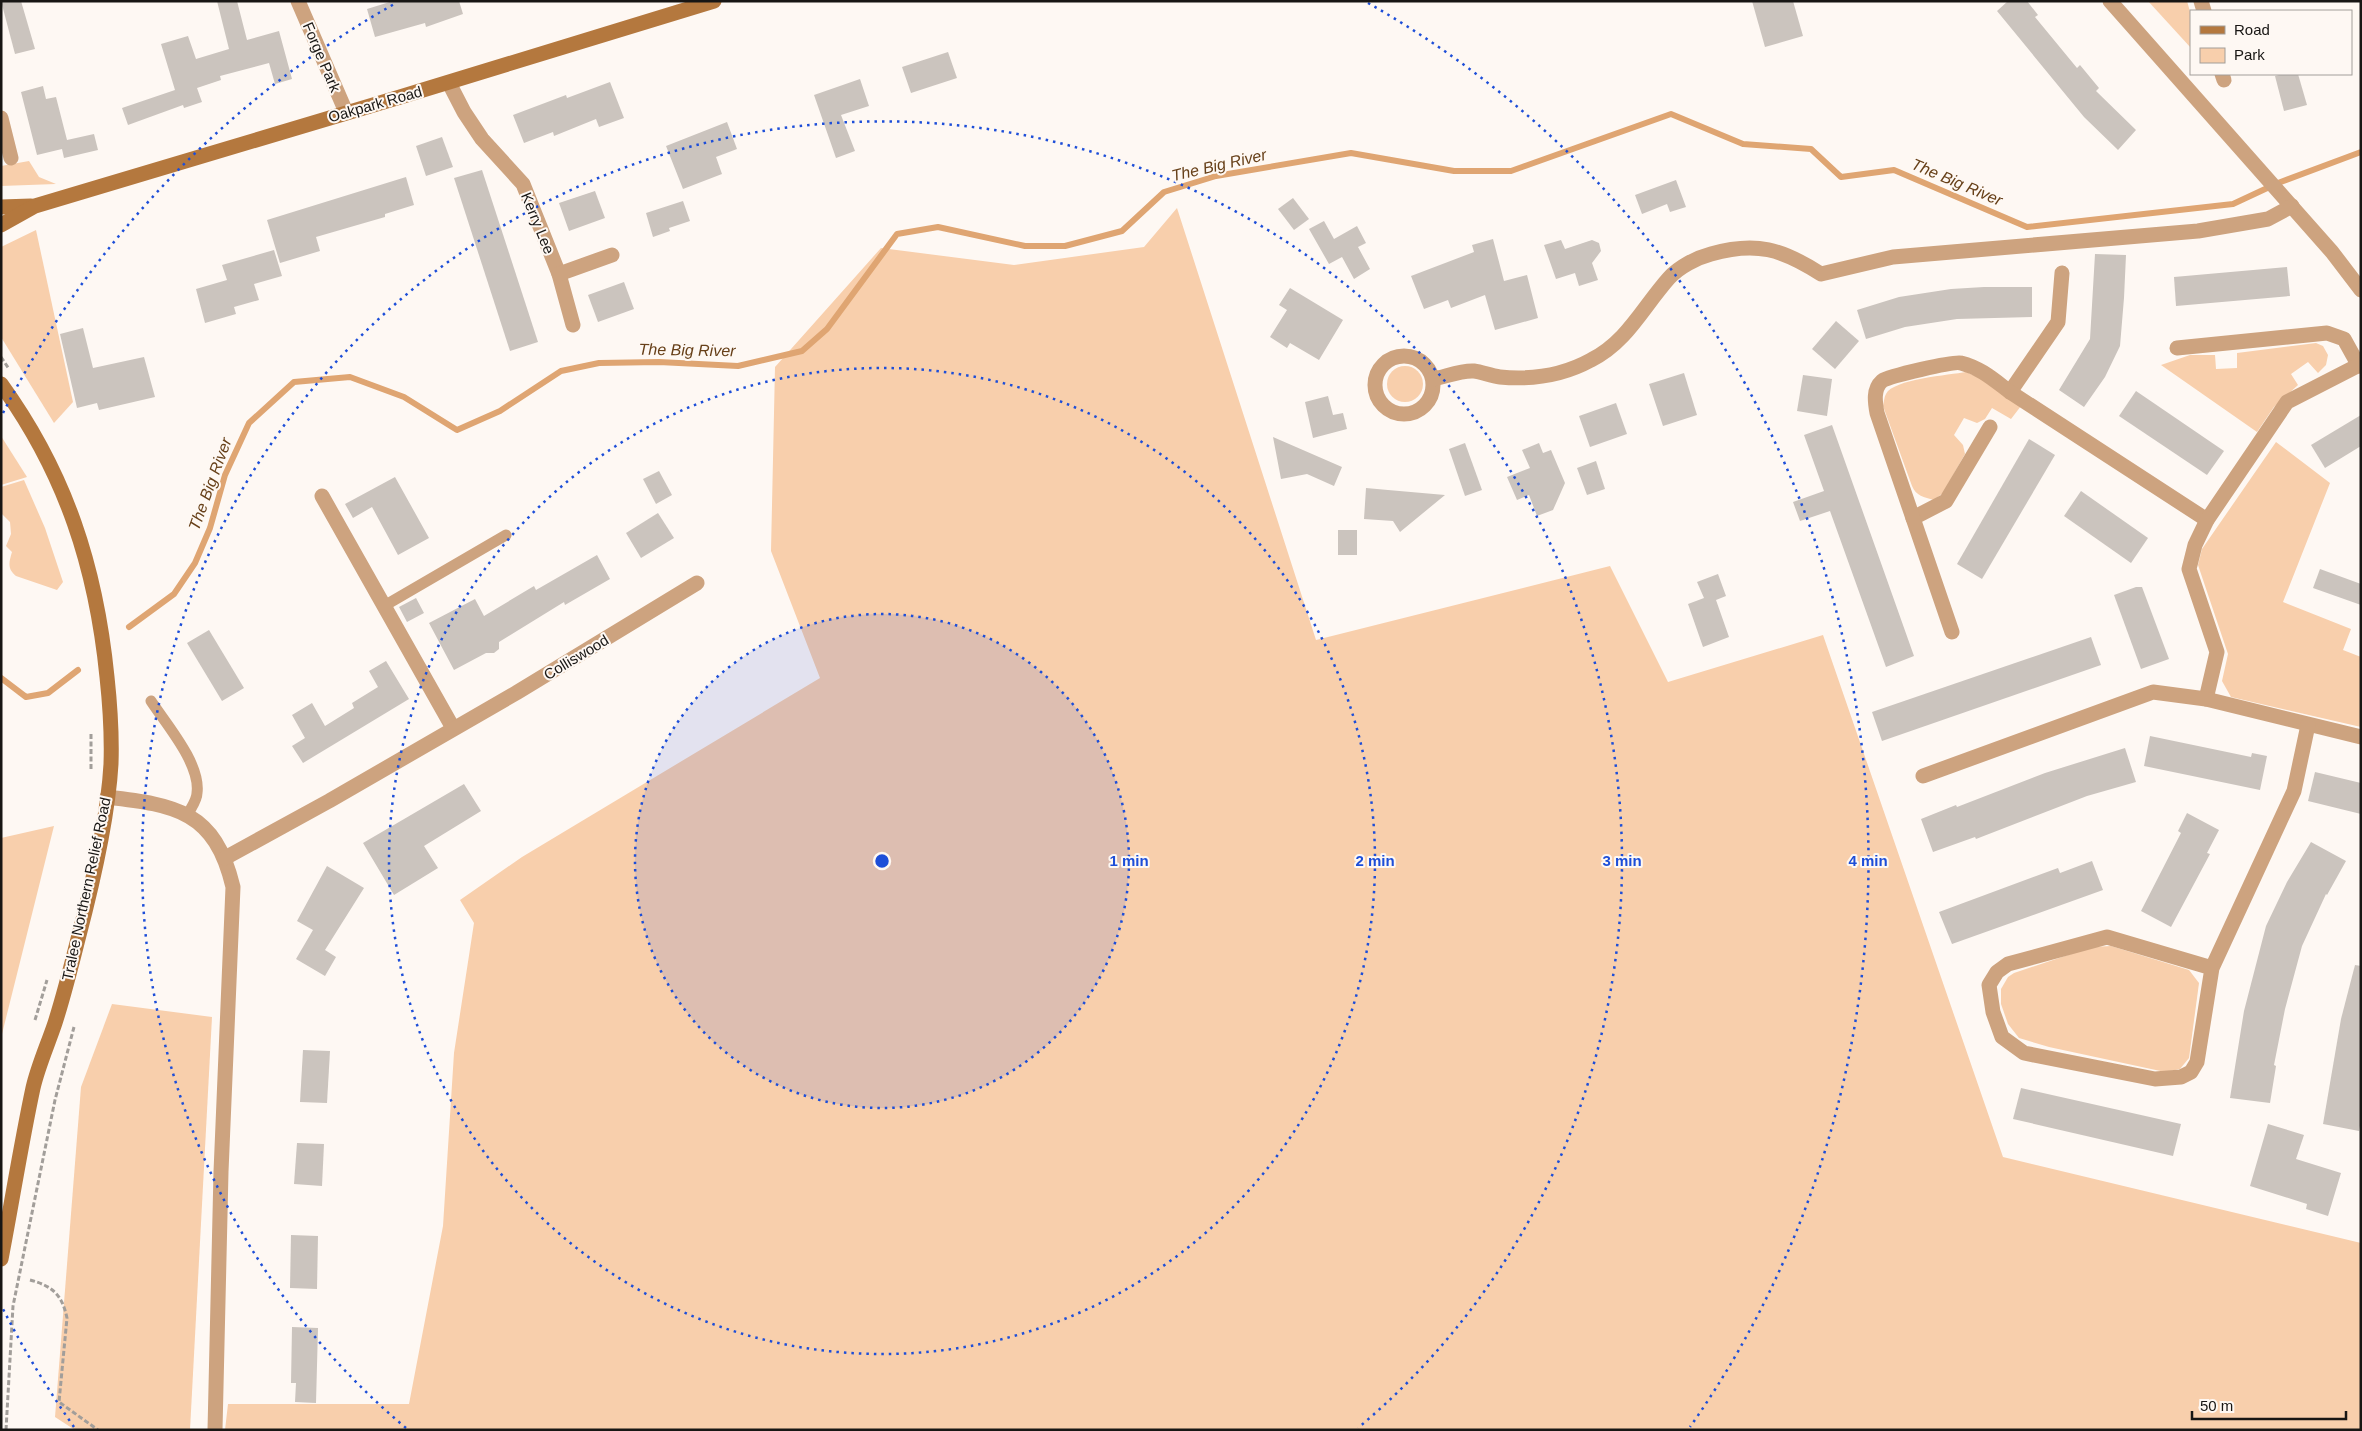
<svg xmlns="http://www.w3.org/2000/svg" width="2362" height="1431" font-family="Arial,sans-serif">
<rect width="100%" height="100%" fill="#fef8f3"/>
<!-- green -->
<g fill="#f8cfac">
<polygon points="2148,1 2187,1 2191,15 2191,48"/>
<polygon points="29,161 39,177 56,184 1,186 1,166"/>
<polygon points="1177,208 1316,640 1610,566 1668,682 1823,635 2003,1157 2361,1243 2361,1430 225,1430 228,1404 409,1404 443,1226 454,1053 474,923 460,900 522,857 820,678 771,551 775,367 881,248 1014,265 1144,247"/>
<polygon points="36,230 73,402 54,423 1,337 1,247"/>
<polygon points="2316,343 2323,346 2328,355 2326,365 2318,373 2308,362 2291,374 2298,385 2274,407 2257,432 2161,365 2190,355 2215,355 2216,369 2237,368 2237,353"/>
<circle cx="1405" cy="384" r="18"/>
<path d="M 1966,372 L 1978,377 L 2021,406 L 2011,419 L 1992,408 L 1985,419 L 1977,423 L 1964,418 L 1954,435 L 1963,445 L 1965,454 L 1943,493 L 1934,500 C 1924,497 1916,496 1912,486 L 1883,406 C 1884,402 1884,397 1886,394 C 1893,379 1950,375 1966,372 Z"/>
<polygon points="1,436 27,477 1,485"/>
<polygon points="2276,442 2330,483 2283,602 2351,629 2343,650 2361,657 2361,727 2231,697 2222,681 2228,654 2198,565 2202,549"/>
<path d="M 24,480 L 45,528 L 63,582 L 57,590 L 16,576 C 7,569 9,562 12,552 L 6,546 L 11,534 L 10,522 L 1,513 L 1,487 Z"/>
<polygon points="54,826 1,1038 1,838"/>
<polygon points="2111,946 2189,970 2199,983 2189,1058 2180,1069 2165,1072 2049,1047 2019,1038 2008,1024 2001,1004 2001,989 2008,977 2014,973 2092,947"/>
<polygon points="112,1004 212,1017 190,1430 75,1430 55,1417 81,1087"/>
</g>
<g fill="none" stroke-linecap="round" stroke-linejoin="round">
<!-- stream -->
<g stroke="#dfa572" stroke-width="6">
<polyline points="129,627 174,594 195,563 210,528 225,475 249,423 294,382 350,377 404,397 457,430 500,411 561,371 599,363 659,362 738,366 802,351 827,329 897,234 938,227 1025,246 1065,246 1122,231 1164,192 1216,176 1351,153 1454,171 1511,171 1671,114 1743,144 1811,149 1841,177 1894,170 2027,227 2233,204 2278,183 2361,152"/>
<polyline points="1,678 26,697 48,693 78,670"/>
</g>
</g>
<!-- building -->
<g fill="#cbc4be">
<polygon points="1,1 21,1 35,49 15,54"/>
<polygon points="217,1 237,1 247,40 279,31 292,79 275,84 269,63 220,76 221,80 197,88 202,102 184,108 183,105 128,125 122,108 175,90 161,44 188,36 196,59 229,49"/>
<polygon points="393,1 459,1 463,14 426,27 425,23 375,37 367,9"/>
<polygon points="1752,1 1793,1 1803,36 1765,47"/>
<polygon points="2008,1 2027,1 2038,15 2035,17 2077,68 2080,65 2099,88 2096,91 2136,130 2118,150 2084,117 1997,11"/>
<polygon points="948,52 957,78 911,93 902,67"/>
<polygon points="2283,74 2298,74 2307,105 2284,111 2275,76"/>
<polygon points="860,79 869,106 841,115 855,151 836,158 814,95"/>
<polygon points="610,82 624,118 599,127 596,119 554,136 553,132 524,143 513,115 566,95 567,98"/>
<polygon points="43,86 46,99 56,97 67,140 94,134 98,150 64,158 62,149 37,155 21,92"/>
<polygon points="727,122 737,149 716,157 722,174 683,189 666,146"/>
<polygon points="442,137 453,167 426,176 416,146"/>
<polygon points="482,170 538,342 510,351 454,178"/>
<polygon points="406,177 414,205 385,214 385,217 316,237 320,251 280,263 267,220"/>
<polygon points="1676,180 1686,207 1670,212 1667,204 1642,214 1635,195"/>
<polygon points="595,191 605,218 569,231 559,203"/>
<polygon points="1293,198 1309,219 1294,230 1278,209"/>
<polygon points="683,201 690,221 669,228 670,231 653,237 646,213"/>
<polygon points="1324,221 1334,239 1357,226 1366,243 1358,247 1370,269 1354,279 1342,257 1329,264 1309,229"/>
<polygon points="1493,239 1504,281 1527,275 1538,318 1495,330 1485,295 1451,308 1448,300 1424,309 1411,276 1474,252 1472,245"/>
<polygon points="1561,240 1565,249 1592,240 1599,243 1601,251 1592,263 1598,280 1579,286 1575,273 1556,279 1544,245"/>
<polygon points="274,250 282,276 254,284 259,300 234,307 236,314 205,323 196,289 227,280 222,265"/>
<polygon points="2095,254 2126,255 2124,298 2120,346 2105,377 2084,407 2059,390 2090,339"/>
<polygon points="2287,267 2290,296 2176,306 2174,277"/>
<polygon points="624,282 634,309 598,322 588,295"/>
<polygon points="1984,287 2032,287 2032,317 1957,319 1905,327 1866,339 1857,310 1899,297 1951,289"/>
<polygon points="1290,288 1343,320 1319,360 1290,343 1287,348 1270,337 1287,310 1279,305"/>
<polygon points="1836,321 1859,341 1835,369 1812,349"/>
<polygon points="83,328 93,368 144,357 155,397 99,410 97,403 77,408 60,334"/>
<polygon points="1684,373 1697,415 1663,426 1649,384"/>
<polygon points="1803,375 1832,379 1827,416 1797,411"/>
<polygon points="2136,391 2224,451 2207,475 2119,416"/>
<polygon points="1328,396 1333,415 1343,413 1347,429 1313,438 1305,402"/>
<polygon points="1616,403 1627,434 1590,447 1579,416"/>
<polygon points="2361,415 2361,446 2325,468 2311,445"/>
<polygon points="1832,425 1914,656 1886,667 1830,511 1800,521 1793,502 1824,491 1804,435"/>
<polygon points="1273,437 1342,467 1334,486 1307,474 1281,479"/>
<polygon points="2029,439 2055,455 1982,579 1957,564"/>
<polygon points="1465,443 1482,490 1465,496 1449,449"/>
<polygon points="1539,443 1543,453 1551,450 1565,483 1553,510 1537,516 1529,495 1517,500 1507,477 1530,468 1522,450"/>
<polygon points="1596,461 1605,489 1587,495 1577,468"/>
<polygon points="659,471 672,495 656,504 643,479"/>
<polygon points="395,477 429,538 398,555 372,507 353,518 345,504"/>
<polygon points="1366,488 1388,490 1445,495 1400,532 1393,521 1364,519"/>
<polygon points="2081,491 2148,538 2131,563 2064,516"/>
<polygon points="658,513 674,538 641,558 626,533"/>
<rect x="1338" y="530" width="19" height="25"/>
<polygon points="597,555 610,579 565,605 564,602 499,642 499,649 494,653 486,653 454,670 429,623 475,599 484,616 534,586 536,590"/>
<polygon points="2320,569 2361,584 2361,605 2313,588"/>
<polygon points="1718,574 1726,596 1716,600 1729,637 1703,647 1688,604 1704,598 1697,582"/>
<polygon points="2136,587 2142,587 2169,659 2141,669 2114,595"/>
<polygon points="416,598 424,613 407,622 399,607"/>
<polygon points="209,630 244,688 222,701 187,643"/>
<polygon points="2091,637 2101,665 1882,741 1872,712"/>
<polygon points="386,661 409,699 303,763 292,746 305,738 292,715 312,703 325,726 354,708 352,703 378,687 369,671"/>
<polygon points="2150,736 2251,757 2252,753 2267,756 2260,790 2144,766"/>
<polygon points="2125,748 2136,782 2087,796 1976,839 1975,837 1933,852 1921,819 1956,805 1957,807 2045,773"/>
<polygon points="2315,772 2361,783 2361,814 2308,801"/>
<polygon points="464,784 481,811 424,846 438,868 394,895 363,843"/>
<polygon points="2187,813 2219,830 2207,853 2210,854 2171,927 2141,911 2181,833 2178,831"/>
<polygon points="2311,842 2346,861 2327,895 2326,894 2302,946 2285,1009 2274,1065 2276,1066 2270,1103 2230,1098 2244,1011 2266,926 2287,882"/>
<polygon points="2092,861 2103,890 1952,944 1939,912 2058,868 2060,873"/>
<polygon points="327,866 364,888 325,950 336,957 325,976 296,959 313,930 297,921"/>
<polygon points="2355,965 2361,966 2361,1120 2359,1131 2323,1124 2341,1019"/>
<polygon points="303,1050 330,1051 327,1103 300,1102"/>
<polygon points="2021,1088 2181,1124 2173,1156 2013,1119"/>
<polygon points="2268,1124 2304,1135 2296,1159 2341,1173 2328,1216 2306,1209 2307,1204 2250,1186"/>
<polygon points="297,1143 324,1144 322,1186 294,1184"/>
<polygon points="291,1235 318,1236 317,1289 290,1288"/>
<polygon points="292,1327 318,1328 316,1403 295,1402 296,1383 291,1383"/>
</g>
<g fill="none" stroke-linecap="round" stroke-linejoin="round">
<!-- path -->
<g stroke="#a29e9a" stroke-width="3" stroke-dasharray="5 2.5" stroke-linecap="butt">
<polyline points="1,357 9,369"/>
<polyline points="91,769 91,733"/>
<polyline points="35,1020 47,980"/>
<path d="M 30,1280 C 52,1286 62,1294 67,1318 L 59,1402 L 98,1430"/>
<polyline points="6,1430 13,1306 55,1100 74,1027"/>
</g>
<!-- lane -->
<g stroke="#cda37f" stroke-width="11">
<polyline points="384,606 506,535"/>
<path d="M 151,701 C 166,724 201,764 197,793 C 197,800 191,808 188,814"/>
</g>
<!-- street -->
<g stroke="#cda37f" stroke-width="15">
<polyline points="298,1 346,112"/>
<polyline points="2110,1 2332,252 2361,290"/>
<polyline points="2201,1 2204,11"/>
<polyline points="2222,74 2224,80"/>
<polyline points="449,83 464,112 482,139 523,184 559,274 573,325"/>
<polyline points="1,118 11,158"/>
<polyline points="559,274 612,255"/>
<polyline points="2177,348 2327,333 2344,339 2359,366"/>
<circle cx="1404" cy="385" r="29"/>
<path d="M 1433,379 C 1445,377 1461,370 1474,371 C 1482,372 1491,376 1500,377 C 1532,380 1562,376 1591,360 C 1627,342 1643,307 1669,278 C 1679,267 1696,258 1711,254 C 1756,241 1782,249 1821,274 L 1893,257 L 2198,231 L 2268,219 L 2292,206"/>
<polyline points="2010,392 2058,322 2062,273"/>
<polyline points="322,496 453,728"/>
<polyline points="1913,518 1946,501 1990,427"/>
<path d="M 1952,632 L 1877,413 C 1875,402 1873,389 1882,381 C 1889,376 1954,361 1961,363 C 1981,368 1994,380 2010,392 L 2207,520"/>
<polyline points="2206,699 2217,652 2189,569 2195,545 2207,520 2287,402 2361,364"/>
<polyline points="1923,776 2153,692 2206,699 2361,737"/>
<path d="M 107,797 C 176,805 215,811 233,887 L 221,1172 L 215,1430"/>
<polyline points="225,858 329,801 516,693 697,583"/>
<polyline points="2212,968 2107,937 2008,964 1997,972 1989,985 1993,1012 2002,1037 2024,1053 2155,1079 2181,1077 2191,1072 2197,1062 2212,968 2294,791 2308,725"/>
</g>
<!-- secondary -->
<g stroke="#b4783e" stroke-width="15">
<polyline points="1,207 31,206"/>
<path d="M 1,225 L 35,206 C 262,139 488,71 714,1"/>
<path d="M 1,384 C 66,474 96,567 107,677 C 110,705 112,735 111,764 C 108,818 92,886 78,939 C 71,967 64,995 55,1023 C 48,1044 38,1066 33,1088 C 21,1144 12,1202 1,1259"/>
</g>
</g>
<!-- distance rings -->
<circle cx="882" cy="861" r="247" fill="#1d4ed8" fill-opacity=".12"/>
<g fill="none" stroke="#1d4ed8" stroke-width="2.5" stroke-dasharray="2.5 5">
<circle cx="882" cy="861" r="247"/>
<circle cx="882" cy="861" r="493"/>
<path d="M406 1428A740 740 0 1 1 1358 1428"/>
<path d="M74 1427A986 986 0 0 1 3 1309M3 413A986 986 0 0 1 396 3M1368 3A986 986 0 0 1 1690 1427"/>
</g>
<g text-anchor="middle" dominant-baseline="central" stroke-width="4" stroke-linejoin="round" paint-order="stroke">
<!-- street labels -->
<g font-size="15" fill="#181614" stroke="#fef8f3">
<text transform="translate(322 57) rotate(67)">Forge Park</text>
<text transform="translate(375 104) rotate(-16)">Oakpark Road</text>
<text transform="translate(538 223) rotate(68)">Kerry Lee</text>
<text transform="translate(576 657) rotate(-31)">Colliswood</text>
<text transform="translate(86 889) rotate(-78)">Tralee Northern Relief Road</text>
</g>
<!-- water labels -->
<g font-size="16" font-style="italic" fill="#674019" stroke="#fef8f3">
<text transform="translate(1219 165) rotate(-13)">The Big River</text>
<text transform="translate(1957 182) rotate(23)">The Big River</text>
<text transform="translate(687 350) rotate(1)">The Big River</text>
<text transform="translate(210 484) rotate(-70)">The Big River</text>
</g>
</g>
<circle cx="882" cy="861" r="8" fill="#1d4ed8" stroke="#fef8f3" stroke-width="2.5"/>
<g font-size="15" text-anchor="middle" font-weight="bold" fill="#1d4ed8" stroke="#fef8f3" stroke-width="4" stroke-linejoin="round" paint-order="stroke">
<text x="1129" y="866">1 min</text>
<text x="1375" y="866">2 min</text>
<text x="1622" y="866">3 min</text>
<text x="1868" y="866">4 min</text>
</g>
<!-- border -->
<rect width="2362" height="1431" fill="none" stroke="#181614" stroke-width="5"/>
<!-- legend -->
<rect x="2190" y="10" width="162" height="65" fill="#fef8f3" stroke="#a29e9a"/>
<rect x="2200" y="26" width="25" height="8" fill="#b4783e" stroke="#a29e9a"/>
<text x="2234" y="35" font-size="15" fill="#181614">Road</text>
<rect x="2200" y="48" width="25" height="15" fill="#f8cfac" stroke="#a29e9a"/>
<text x="2234" y="60" font-size="15" fill="#181614">Park</text>
<!-- scale -->
<path d="M2192 1411v8h154v-8" fill="none" stroke="#181614" stroke-width="2.5"/>
<text x="2200" y="1411" font-size="15" fill="#181614" stroke="#fef8f3" stroke-width="4" paint-order="stroke">50 m</text>
</svg>
